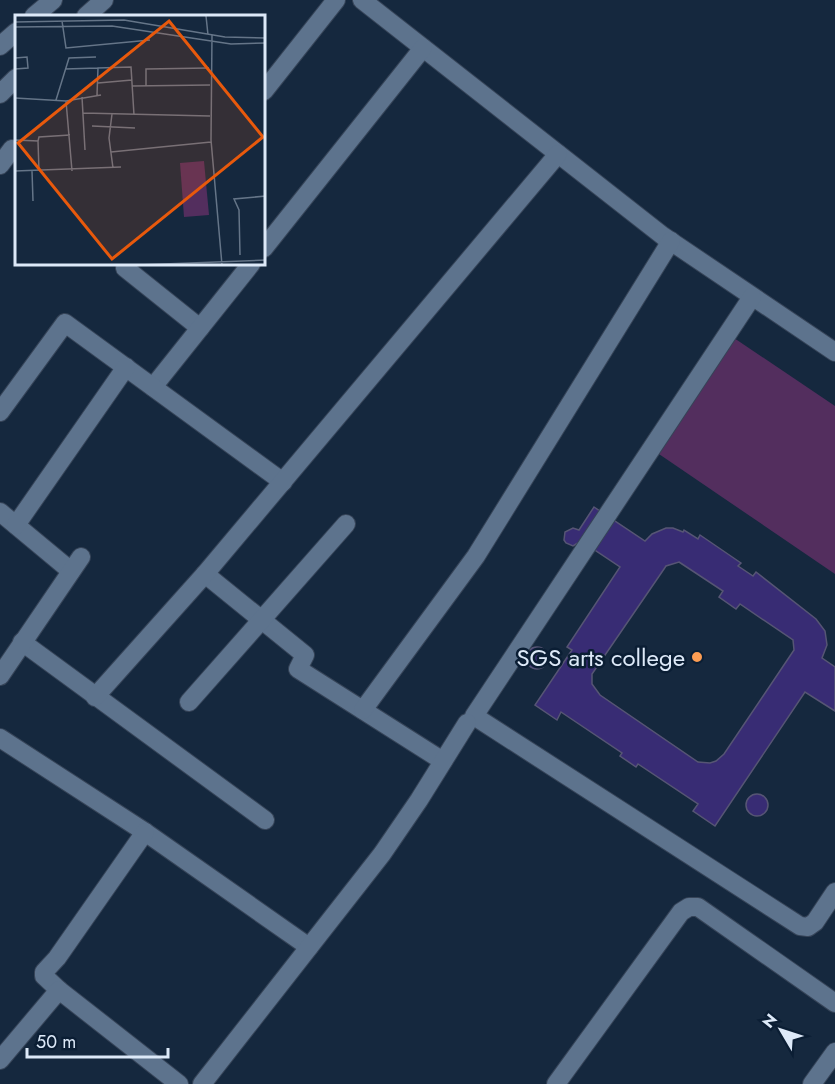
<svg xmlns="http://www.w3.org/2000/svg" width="835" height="1084" font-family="Jost,sans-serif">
<rect width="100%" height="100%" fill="#15283e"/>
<!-- green -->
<polygon fill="#532e5e" points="734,338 835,406 835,574 656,452"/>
<!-- building -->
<g fill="#382c74" stroke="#565574" stroke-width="1.5" fill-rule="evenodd">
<path d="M 594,507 L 645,541 L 652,534 L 666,528 L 673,528 L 683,532 L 684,530 L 698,539 L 700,535 L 741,563 L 738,566 L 753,576 L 756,572 L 816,619 L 825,631 L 827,645 L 822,658 L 835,667 L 835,711 L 805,692 L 715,826 L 693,811 L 698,804 L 638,764 L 636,767 L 620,756 L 622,753 L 561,712 L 557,720 L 535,705 L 572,650 L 567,647 L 620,567 L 581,541 L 573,546 L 566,543 L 564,540 L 565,532 L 573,528 L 579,530 ZM 679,562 L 723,591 L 719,597 L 736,609 L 740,604 L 793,640 L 794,650 L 724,754 L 716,761 L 710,763 L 698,762 L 600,695 L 592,684 L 592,674 L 664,569 L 666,566 Z"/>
<circle cx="537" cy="658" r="11"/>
<circle cx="757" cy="805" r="11"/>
</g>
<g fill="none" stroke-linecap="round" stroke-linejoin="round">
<!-- minor casing -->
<g stroke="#364458" stroke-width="20">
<g id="minor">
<polyline points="362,0 663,236 835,352"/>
<polyline points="34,16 53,0"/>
<polyline points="86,16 104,0"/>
<polyline points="0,46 16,32"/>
<polyline points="264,91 336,0"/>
<polyline points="0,94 16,78"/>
<polyline points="0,165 12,149"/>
<polyline points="264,248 423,48"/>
<polyline points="128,264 125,268 200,328"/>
<polyline points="752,297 474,716 800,926 808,927 815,922 835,892"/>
<polyline points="153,387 251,264"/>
<polyline points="0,412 65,323 283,482"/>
<polyline points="0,512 71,571"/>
<polyline points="16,525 126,367"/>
<polyline points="205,574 305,655 298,669 443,761"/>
<polyline points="22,642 265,820"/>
<polyline points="0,676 81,557"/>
<polyline points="95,697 205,574 558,154"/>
<polyline points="189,702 346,524"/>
<polyline points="363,710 476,556 671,241"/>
<polyline points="0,738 145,832 309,947"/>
<polyline points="59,990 44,976 44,972 57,958 145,832"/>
<polyline points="0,1060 59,990 179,1084"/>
<polyline points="202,1084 382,854 419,800 467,723"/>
<polyline points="556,1084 681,912 689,907 698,907 835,1003"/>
<polyline points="812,1084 835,1052"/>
</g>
</g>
<!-- minor -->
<use href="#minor" stroke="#5d738d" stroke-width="18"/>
</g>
<!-- markers -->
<circle fill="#fc9d53" stroke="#0b1e34" stroke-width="2" cx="697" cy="657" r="6"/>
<g text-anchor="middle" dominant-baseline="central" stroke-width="5" stroke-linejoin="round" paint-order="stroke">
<!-- poi labels -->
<g font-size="24" fill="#dde9f8" stroke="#0b1e34" text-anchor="end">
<text x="685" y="657">SGS arts college</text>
</g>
</g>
<!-- overview -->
<g transform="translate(15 15)">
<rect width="250" height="250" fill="#15283e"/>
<path d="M 189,146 L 194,200 L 169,202 L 165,148 Z" fill="#532e5e"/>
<path fill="none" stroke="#657588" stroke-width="1.5" d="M 191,1 L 193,20M 47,6 L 51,33 L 135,25M 0,7 L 109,5 L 210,22 L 251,23M 0,12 L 97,11 L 216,29 L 251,28M 197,20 L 196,125 L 207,250M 0,43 L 12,42 L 13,53 L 0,54M 50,54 L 83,53M 83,68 L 117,65M 117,71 L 195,70M 131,71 L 131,54 L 194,53M 82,80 L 83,53 L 116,52 L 119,100M 67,82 L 70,135M 0,83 L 51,86 L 86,80M 41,85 L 54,43 L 81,42M 51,86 L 57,156M 68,98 L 195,101M 97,99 L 94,123 L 98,153M 77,111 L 120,113M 0,125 L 23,126 L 24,156M 23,126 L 24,122 L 55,120M 96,137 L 196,127M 0,156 L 106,152M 17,156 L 18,186M 225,240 L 224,195 L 219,184 L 251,181M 122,250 L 251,245"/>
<path fill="#e8590c" fill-opacity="0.15" stroke="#e8590c" stroke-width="3" d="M 154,6 L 248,122 L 97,244 L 3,128 Z"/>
<rect width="250" height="250" fill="none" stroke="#dde9f8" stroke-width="3"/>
</g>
<!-- north arrow -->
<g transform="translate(781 1030) rotate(309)" stroke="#0b1e34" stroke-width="4.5" paint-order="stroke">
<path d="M0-4.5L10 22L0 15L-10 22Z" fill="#dde9f8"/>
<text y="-9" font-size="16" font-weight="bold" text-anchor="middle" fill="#dde9f8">N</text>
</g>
<!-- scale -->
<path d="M27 1048v9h141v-9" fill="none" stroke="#dde9f8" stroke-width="3"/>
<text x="36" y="1048" font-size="18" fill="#dde9f8" stroke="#0b1e34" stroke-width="4.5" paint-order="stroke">50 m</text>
</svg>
